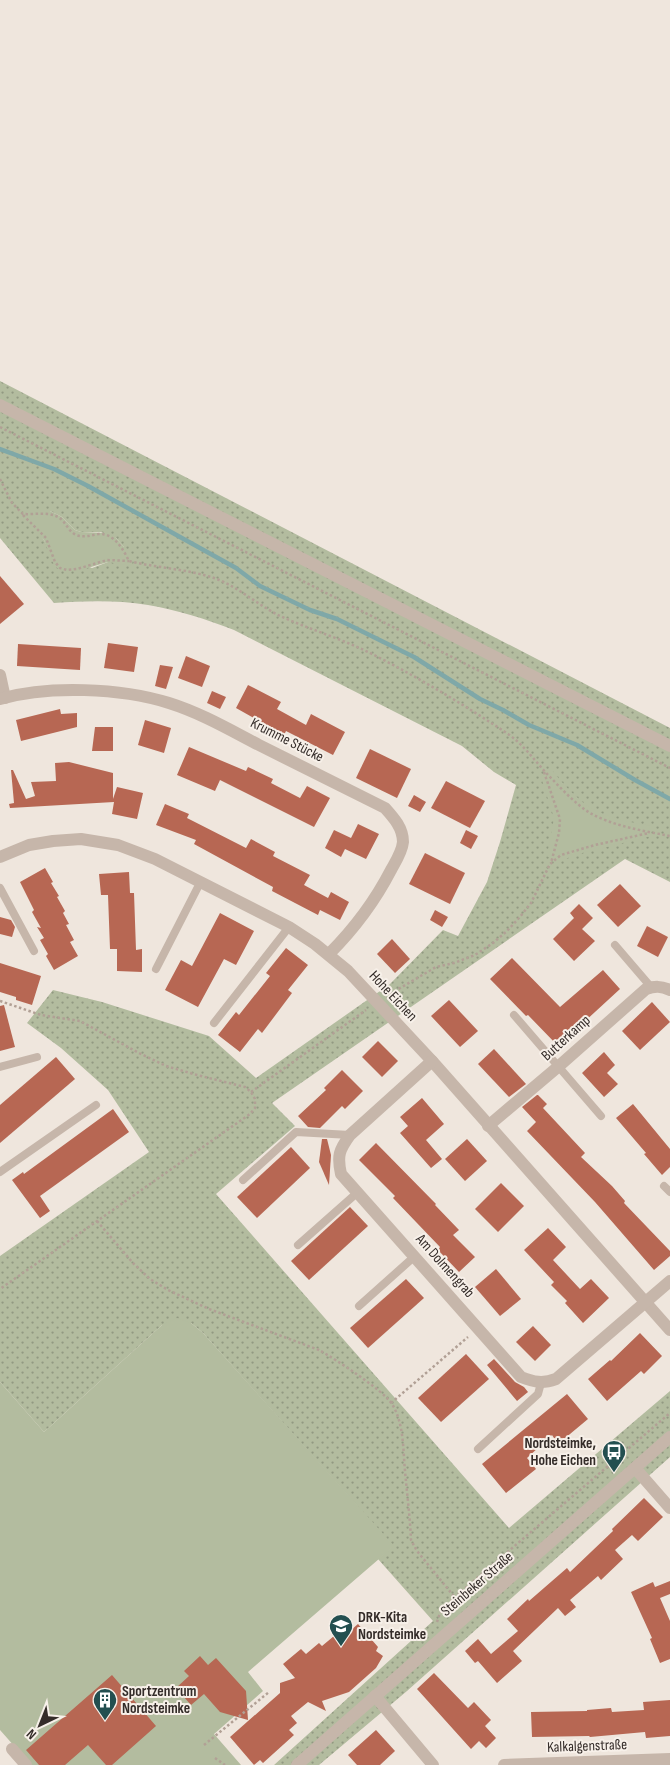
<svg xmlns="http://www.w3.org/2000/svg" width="670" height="1765" font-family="'Sofia Sans Condensed',sans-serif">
<defs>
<pattern id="grass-dots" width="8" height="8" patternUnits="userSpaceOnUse" patternTransform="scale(1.25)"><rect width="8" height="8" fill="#b3bc9f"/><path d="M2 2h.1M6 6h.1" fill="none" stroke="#929982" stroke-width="1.8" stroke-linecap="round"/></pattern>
</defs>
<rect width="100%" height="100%" fill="#efe6dd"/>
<!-- grass -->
<path fill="url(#grass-dots)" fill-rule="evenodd" d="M 0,381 L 670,728 L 670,882 L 625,859 L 272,1103 L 295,1126 L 216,1194 L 509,1528 L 670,1391 L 670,1457 L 407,1691 L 319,1765 L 274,1765 L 433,1621 L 378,1559 L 393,1546 L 203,1333 L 191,1323 L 162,1325 L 44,1432 L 0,1382 L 0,1256 L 149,1152 L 108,1090 L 61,1048 L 27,1023 L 53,990 L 102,1002 L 209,1036 L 256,1078 L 390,984 L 443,930 L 458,936 L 487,882 L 500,842 L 516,785 L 494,772 L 462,746 L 234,630 C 206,619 177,610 148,605 C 117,600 85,601 54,603 L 0,538 ZM 24,511 L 50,511 L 62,517 L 75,530 L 81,532 L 101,532 L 116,538 L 124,547 L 108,562 L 92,568 L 49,550 L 44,540 Z"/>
<!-- park -->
<g fill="#b3bc9f">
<polygon points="24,511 50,511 62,517 75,530 81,532 109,533 116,538 133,557 132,566 108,562 81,570 61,571 56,567 52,561 44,540 20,516"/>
<path d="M 552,770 C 560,780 569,791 579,799 C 599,817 626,821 651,826 L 651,836 L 574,855 L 558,863 L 547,856 L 554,818 L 541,777 Z"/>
<polygon points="177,1318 191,1323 203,1333 394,1546 248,1672 263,1691 214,1734 241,1765 31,1765 0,1730 0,1382 44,1432 162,1325"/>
</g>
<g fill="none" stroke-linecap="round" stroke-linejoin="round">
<!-- stream -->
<polyline stroke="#7fa8a8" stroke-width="4.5" points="0,449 54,469 88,486 236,568 260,586 310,610 337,619 414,657 480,699 503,710 529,725 577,745 635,780 670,799"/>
</g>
<!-- building -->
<g fill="#b76753">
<polygon points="0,576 24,604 0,624"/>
<polygon points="108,643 138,647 134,672 104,668"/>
<polygon points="18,644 81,648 80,670 17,666"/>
<polygon points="186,656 210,666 202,687 178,678"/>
<polygon points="160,665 173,667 166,689 155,686"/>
<polygon points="248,685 281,702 277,709 306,725 311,714 345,732 333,755 286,731 284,735 236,708"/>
<polygon points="212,691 226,697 220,709 207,703"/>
<polygon points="60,709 61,714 77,713 77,727 21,741 16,720"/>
<polygon points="145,720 171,728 164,753 138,745"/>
<polygon points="95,727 113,727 113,751 92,751"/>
<polygon points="189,747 246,771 248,767 273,779 271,783 300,798 307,786 330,798 314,827 220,780 215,791 177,775"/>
<polygon points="370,749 411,769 397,798 356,778"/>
<polygon points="69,762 113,773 113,799 117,787 143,793 137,819 112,814 114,802 10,808 9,804 14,803 11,770 13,770 26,799 35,796 31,782 56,781 55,763"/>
<polygon points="446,781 485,801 470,828 431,808"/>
<polygon points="414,795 426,802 420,812 408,806"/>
<polygon points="165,804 189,814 187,818 246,848 251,839 275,852 273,856 310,875 304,885 328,898 331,892 349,902 340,920 320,910 318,915 272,891 273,887 194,844 196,840 156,825"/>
<polygon points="358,824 379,834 366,859 345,849 341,857 325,848 334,830 351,838"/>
<polygon points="466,830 478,836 471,849 460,843"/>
<polygon points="425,853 465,873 450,904 409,884"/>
<polygon points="45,868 53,882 51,883 59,896 57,897 65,911 63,913 69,924 66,925 74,940 70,942 78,956 54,970 46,956 48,954 40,940 44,938 37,927 41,928 32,912 34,910 20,882"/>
<polygon points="129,872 130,893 134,893 136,950 142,949 142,972 117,971 117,949 110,949 108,895 101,895 99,874"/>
<polygon points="620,884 641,906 618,927 597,905"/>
<polygon points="579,904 593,918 582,929 595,941 574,961 553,939 574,918 570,913"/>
<polygon points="435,910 448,917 442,927 430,920"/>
<polygon points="220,913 254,931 236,965 224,959 198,1007 165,990 181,960 192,966"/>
<polygon points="0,917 11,920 15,927 12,937 0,934"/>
<polygon points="647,926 668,937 658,957 637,946"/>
<polygon points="392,939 410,959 395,973 377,954"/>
<polygon points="286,948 308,965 288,990 292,993 262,1033 258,1029 240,1052 218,1035 236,1012 239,1015 270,976 266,973"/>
<polygon points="512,958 560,1007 603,970 620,989 558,1046 528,1015 526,1016 490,979"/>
<polygon points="0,963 41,976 32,1005 16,1000 16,997 0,992"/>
<polygon points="449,1000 478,1031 460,1047 431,1016"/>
<polygon points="652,1002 670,1022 640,1050 622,1031"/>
<polygon points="4,1005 15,1047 0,1051 0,1006"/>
<polygon points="378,1041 398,1061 382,1077 362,1057"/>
<polygon points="494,1049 526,1084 509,1097 478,1064"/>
<polygon points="604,1052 615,1065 607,1073 618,1084 604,1097 582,1073"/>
<polygon points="56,1057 75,1079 0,1143 0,1105"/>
<polygon points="342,1070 363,1091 345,1109 342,1106 320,1128 308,1127 298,1116 326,1090 324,1088"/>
<polygon points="537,1095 538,1095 547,1104 543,1108 585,1153 581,1157 612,1186 625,1201 624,1203 670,1251 670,1256 654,1270 595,1202 527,1131 536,1122 522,1107"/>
<polygon points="422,1098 444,1124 426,1140 442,1159 431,1168 400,1133 408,1126 400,1117"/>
<polygon points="633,1104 670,1149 670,1167 662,1175 644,1154 646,1153 616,1118"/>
<polygon points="113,1109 129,1132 40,1196 50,1211 40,1218 12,1180 23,1172 24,1174"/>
<polygon points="322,1139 327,1139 331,1155 329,1185 319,1162"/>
<polygon points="467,1139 487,1161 465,1181 445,1159"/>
<polygon points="376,1143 436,1204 435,1205 459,1230 453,1235 475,1257 459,1272 438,1250 440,1247 393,1198 395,1196 359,1160"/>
<polygon points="291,1147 310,1168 257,1218 237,1197"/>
<polygon points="501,1183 524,1206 498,1232 475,1209"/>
<polygon points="350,1207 368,1226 309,1280 291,1261"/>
<polygon points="548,1228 566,1247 553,1260 580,1289 591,1279 609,1298 583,1323 565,1303 567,1301 551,1285 554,1282 524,1250"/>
<polygon points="496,1269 521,1299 500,1316 475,1287"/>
<polygon points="406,1279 424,1298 368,1348 350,1328"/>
<polygon points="533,1326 551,1345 535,1361 516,1342"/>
<polygon points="640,1333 662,1356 644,1374 641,1371 607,1401 588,1379 610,1360 611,1361"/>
<polygon points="466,1354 489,1379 441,1422 418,1398"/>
<polygon points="494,1359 515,1382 524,1387 528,1392 517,1401 487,1365"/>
<polygon points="567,1394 588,1419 558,1444 552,1435 527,1458 536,1469 506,1493 482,1464"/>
<polygon points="644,1498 663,1517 638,1541 632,1535 615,1550 623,1559 601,1580 598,1576 570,1600 576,1607 565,1616 558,1608 513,1651 522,1661 497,1683 478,1661 475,1663 465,1651 478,1639 491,1654 518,1631 507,1619 528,1599 529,1601 567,1568 570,1572 613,1531 612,1529"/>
<polygon points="670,1581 670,1594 660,1598 670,1621 670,1659 660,1663 650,1639 652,1638 631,1592 653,1582 655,1587"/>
<polygon points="358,1624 378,1647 376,1651 383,1656 376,1668 349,1692 322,1701 326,1711 308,1702 291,1716 297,1723 289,1730 294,1735 263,1763 260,1760 254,1765 230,1737 280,1693 280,1683 295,1678 283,1664 301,1649 306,1654 319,1643 322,1646 340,1631 344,1636"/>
<polygon points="200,1656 208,1665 216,1658 246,1691 248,1720 220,1712 204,1694 191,1705 176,1688 189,1676 184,1671"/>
<polygon points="434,1673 468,1708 474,1702 491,1720 485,1726 496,1738 486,1748 479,1741 471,1749 417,1689"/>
<polygon points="112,1675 156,1726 112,1765 106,1765 88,1745 65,1765 39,1765 26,1750"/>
<polygon points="670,1700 670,1736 646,1738 645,1732 590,1737 589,1736 532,1737 531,1712 587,1711 587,1710 611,1708 612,1712 644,1710 643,1702"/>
<polygon points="376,1730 395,1751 380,1765 357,1765 348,1755"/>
</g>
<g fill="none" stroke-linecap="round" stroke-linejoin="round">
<!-- path -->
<g stroke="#b1a095" stroke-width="2.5" stroke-dasharray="2.5 2.5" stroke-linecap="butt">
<polyline points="0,427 670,768"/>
<path d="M 0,479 L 12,503 L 23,514 C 36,515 53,510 63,521 C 67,526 70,532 76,535 C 84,538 91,535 99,534 C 114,533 123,549 129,561 C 157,568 187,569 214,578 C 237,586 258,605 280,616 C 309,629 339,638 368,652 C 416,676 463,704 508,734 C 524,745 535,761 548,775 C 561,788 574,803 590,813 C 613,826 644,831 670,836"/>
<polyline points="23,515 46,538 55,562 60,568 67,570 77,569 107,560 129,561"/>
<polyline points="544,772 560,819 559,833 551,863"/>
<polyline points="390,994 436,967 454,963 475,955 493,943 507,931 519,918 531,903 550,864 561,855 595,845 649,833"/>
<polyline points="0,1001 41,1015 80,1021 139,1053 166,1066 197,1075 245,1087 251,1092 255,1099 255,1108 250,1114 0,1289"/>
<polyline points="251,1092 366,1010"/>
<path d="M 97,1221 L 133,1263 L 150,1279 L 168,1290 L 209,1309 L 319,1350 C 335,1359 383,1390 392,1404 C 404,1423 403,1450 405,1471 C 407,1494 410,1517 411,1540 L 417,1551 L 461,1605"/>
<polyline points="391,1403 468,1337"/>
<polyline points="437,1622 440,1613 455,1597 670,1413"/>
<polyline points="204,1745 269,1692"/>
<polyline points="215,1758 225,1765"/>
</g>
<!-- service -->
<g stroke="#c6b6aa" stroke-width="8">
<polyline points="0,888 34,951"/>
<polyline points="615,945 651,987"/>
<polyline points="156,969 200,883"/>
<polyline points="514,1015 601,1116"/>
<polyline points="214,1023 289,927"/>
<polyline points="0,1067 37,1057"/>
<polyline points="0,1172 96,1105"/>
<polyline points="243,1180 296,1132 350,1135"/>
<polyline points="664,1186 670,1192"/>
<polyline points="298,1245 358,1192"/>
<polyline points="359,1306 415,1256"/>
<polyline points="478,1449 538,1394 541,1383"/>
</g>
<!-- minor -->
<g stroke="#c6b6aa" stroke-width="12">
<polyline points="0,675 5,698"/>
<path d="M 0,699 C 48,685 121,688 169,703 C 201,713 230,730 259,745 C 301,766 343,787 385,808 C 394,818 403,828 403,842 C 402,852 396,861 391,870 C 375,901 354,929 329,954"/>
<polyline points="0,857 29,845 53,841 81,839 118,845 155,859 289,927 315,944 348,971 432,1061 670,1330"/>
<path d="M 432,1061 L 350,1135 C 339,1150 337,1156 341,1174 L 521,1377 C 534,1382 542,1384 556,1379 L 670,1281"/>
<path d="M 488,1126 L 559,1066 L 646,989 C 655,986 661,986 670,990"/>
<polyline points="635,1468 670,1508"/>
<polyline points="375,1696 433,1765"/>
<polyline points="12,1749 26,1765"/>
<polyline points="504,1765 670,1759"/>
</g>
<!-- tertiary -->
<g stroke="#c6b6aa" stroke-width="12">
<polyline points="0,405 670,746"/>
<polyline points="297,1765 670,1437"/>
</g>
</g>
<!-- icons -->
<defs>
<g id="bus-pin" transform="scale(1.25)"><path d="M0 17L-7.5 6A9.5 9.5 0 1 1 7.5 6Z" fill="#234f50" stroke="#f7f0e9"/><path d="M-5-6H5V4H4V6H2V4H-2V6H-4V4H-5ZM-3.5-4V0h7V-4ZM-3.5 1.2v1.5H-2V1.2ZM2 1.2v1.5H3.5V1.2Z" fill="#fff"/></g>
<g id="school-pin" transform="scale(1.25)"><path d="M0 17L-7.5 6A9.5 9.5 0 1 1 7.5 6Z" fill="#234f50" stroke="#f7f0e9"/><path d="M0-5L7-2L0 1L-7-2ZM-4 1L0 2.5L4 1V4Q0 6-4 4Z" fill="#fff"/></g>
<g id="building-pin" transform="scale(1.25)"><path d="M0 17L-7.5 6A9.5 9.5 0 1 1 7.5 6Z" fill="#234f50" stroke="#f7f0e9"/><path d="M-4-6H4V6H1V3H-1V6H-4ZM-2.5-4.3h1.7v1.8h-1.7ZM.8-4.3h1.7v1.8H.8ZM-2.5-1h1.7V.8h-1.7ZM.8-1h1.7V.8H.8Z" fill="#fff"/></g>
</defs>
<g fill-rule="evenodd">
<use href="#bus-pin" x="614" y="1452"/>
<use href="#school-pin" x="341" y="1626"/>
<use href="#building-pin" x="105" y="1700"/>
</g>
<g text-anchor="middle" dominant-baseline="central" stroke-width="4" stroke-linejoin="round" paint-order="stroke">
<!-- street labels -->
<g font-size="15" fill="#342c29" stroke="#f7f0e9">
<text transform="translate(287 740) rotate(27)">Krumme Stücke</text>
<text transform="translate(393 996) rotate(47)">Hohe Eichen</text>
<text transform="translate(566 1038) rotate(-42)">Butterkamp</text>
<text transform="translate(445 1266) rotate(48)">Am Dolmengrab</text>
<text transform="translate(477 1584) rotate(-41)">Steinbeker Straße</text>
<text transform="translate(587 1746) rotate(-2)">Kalkalgenstraße</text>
</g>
<!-- poi labels -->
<g font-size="15" font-weight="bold" fill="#342c29" stroke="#f7f0e9" text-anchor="start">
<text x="596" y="1443" text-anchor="end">Nordsteimke,<tspan x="596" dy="17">Hohe Eichen</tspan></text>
<text x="358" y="1617">DRK-Kita<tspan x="358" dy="17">Nordsteimke</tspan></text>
<text x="122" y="1691">Sportzentrum<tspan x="122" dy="17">Nordsteimke</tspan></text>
</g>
</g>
<!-- north arrow -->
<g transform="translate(40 1725) rotate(223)" stroke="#f7f0e9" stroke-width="4" paint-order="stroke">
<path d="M0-4L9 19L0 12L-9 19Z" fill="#342c29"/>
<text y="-8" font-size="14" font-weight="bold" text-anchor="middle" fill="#342c29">N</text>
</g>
</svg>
